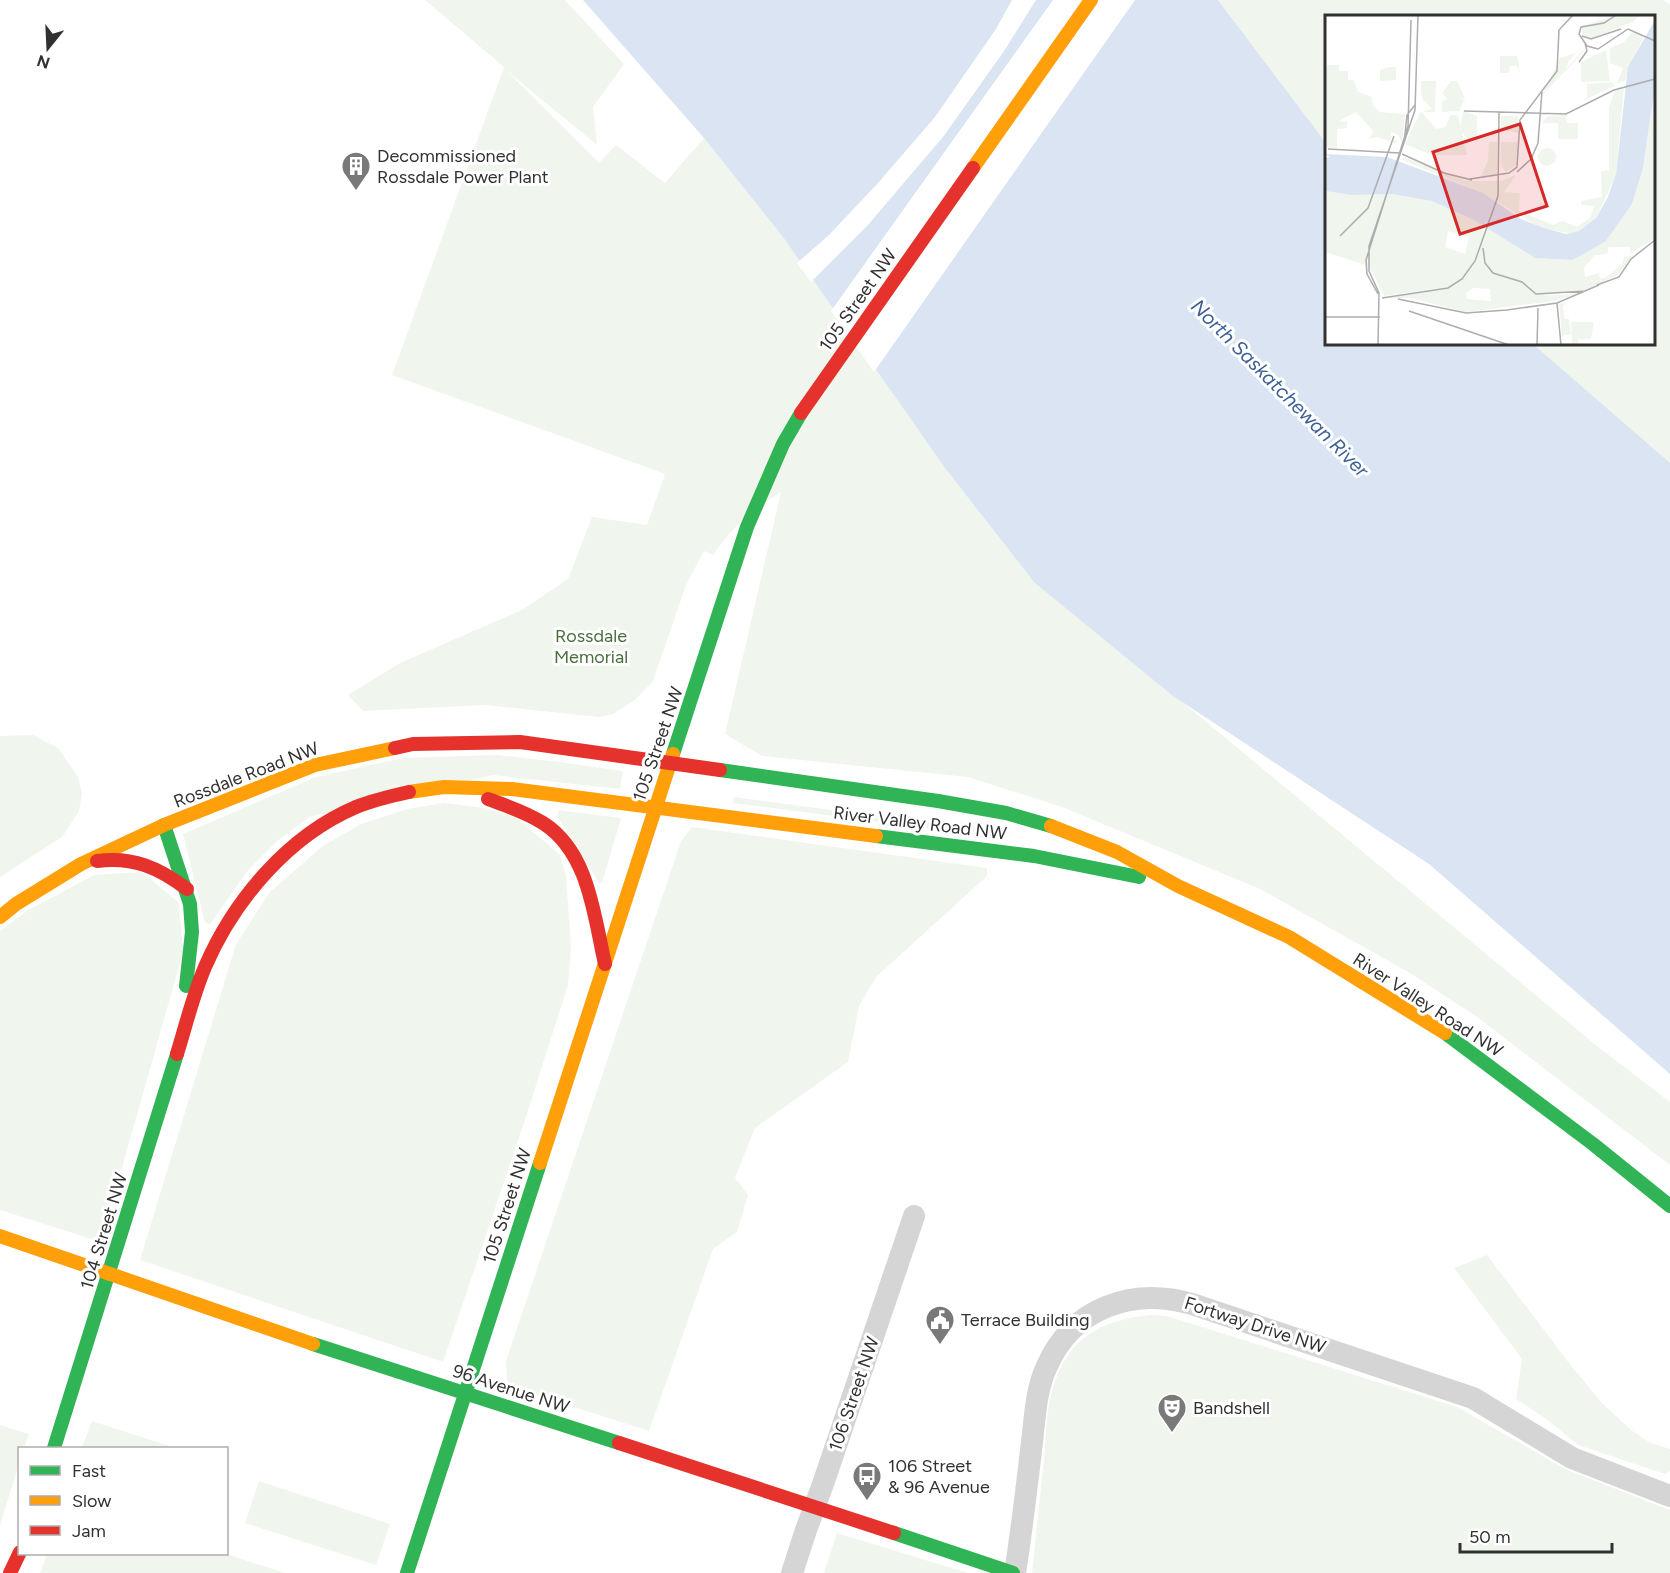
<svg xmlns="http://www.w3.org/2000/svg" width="1670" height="1573" font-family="Figtree,sans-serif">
<rect width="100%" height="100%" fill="#fff"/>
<!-- green -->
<g fill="#f0f6ed">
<path d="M 425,0 L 565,0 L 624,64 L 593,107 L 597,145 L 507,71 L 599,163 L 616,145 L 665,183 L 704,138 L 783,237 L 945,468 L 1045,591 L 1181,701 L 1597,1046 L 1670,1102 L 1670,1165 L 1477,1017 L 1410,973 L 1260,889 L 1062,807 L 968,777 L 762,756 L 725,734 L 781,492 C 751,511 734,525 713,555 L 704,551 L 686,585 L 653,681 L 635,700 L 613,714 L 600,717 L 485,705 L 363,711 L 348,695 L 400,663 L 522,610 L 568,579 L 592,517 L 647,525 L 665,474 L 392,375 L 504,67 Z"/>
<polygon points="1218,0 1663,0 1670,4 1670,464 1533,344 1654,344 1654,16 1326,16 1326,143"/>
<polygon points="33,735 58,748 78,777 82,793 79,811 62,837 0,877 0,736"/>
<polygon points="496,755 560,762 623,771 620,789 493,775 309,817 276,842 249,869 210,924 205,923 183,834 316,777 403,758"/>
<polygon points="734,797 921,822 958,822 971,824 988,836 733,803"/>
<polygon points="444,803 485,808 517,818 560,855 566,876 571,946 568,985 524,1123 443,1362 140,1260 236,944 270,892 323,846 361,824 407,809"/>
<polygon points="559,810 621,818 602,883 599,883 557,816"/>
<polygon points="692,827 987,868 987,876 876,977 859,1006 848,1062 755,1128 735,1178 748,1195 737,1232 713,1249 649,1431 517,1389 507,1380 506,1361 681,841"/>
<polygon points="142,872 179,903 183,952 101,1242 0,1210 0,931 27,911 94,875"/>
<polygon points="1487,1255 1569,1363 1602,1403 1631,1430 1649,1442 1670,1449 1670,1471 1665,1474 1578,1445 1545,1418 1516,1399 1522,1359 1454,1268"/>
<path d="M 1151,1315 L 1167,1316 L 1457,1407 L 1565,1469 L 1670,1510 L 1670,1573 L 1032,1573 C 1036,1535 1040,1497 1044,1458 C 1046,1446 1045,1434 1047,1421 C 1054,1355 1083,1321 1151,1315 Z"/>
<polygon points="92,1421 176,1448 82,1448"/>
<polygon points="0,1425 29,1434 24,1448 20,1448 19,1464 0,1525"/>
<polygon points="259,1481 390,1524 376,1565 245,1523"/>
<polygon points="837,1533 968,1573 824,1573"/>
<polygon points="47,1554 226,1554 285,1573 40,1573"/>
</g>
<!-- water -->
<polygon fill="#dbe4f2" points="583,0 1218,0 1326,143 1326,344 1533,344 1670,463 1670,1074 1429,864 1173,696 1035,583 945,468 783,237 704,138"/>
<!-- pier -->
<g fill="#fff">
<polygon points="1012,0 1036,0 1004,51 943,137 867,226 811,282 797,263 829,235 878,183 935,117 996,29"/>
<polygon points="1053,0 1135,0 874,372 831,311"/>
</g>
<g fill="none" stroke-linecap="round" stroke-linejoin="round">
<!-- street -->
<g stroke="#d5d5d5" stroke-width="22">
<polyline points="792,1573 806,1530 823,1484 914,1216"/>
<path d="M 1015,1573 C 1022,1529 1027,1485 1032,1442 C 1035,1416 1036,1389 1047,1366 C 1073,1307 1133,1287 1192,1304 L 1473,1398 L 1572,1458 L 1670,1496"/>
</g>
<!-- fast -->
<g stroke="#30b455" stroke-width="14">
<polyline points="673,754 747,527 783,444 801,413"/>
<polyline points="720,770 938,801 1006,813 1051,826"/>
<polyline points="164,825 190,904 192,932 186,986"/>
<polyline points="876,836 1034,856 1139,877"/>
<polyline points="1445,1033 1593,1144 1670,1206"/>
<polyline points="313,1344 619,1443"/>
<polyline points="54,1448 177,1054"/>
<polyline points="894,1533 1013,1573"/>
<polyline points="407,1573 540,1163"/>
</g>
<!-- slow -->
<g stroke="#ff9f0a" stroke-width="14">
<polyline points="973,168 1091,0"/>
<polyline points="409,792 444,787 512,789 876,836"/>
<polyline points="1051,826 1117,852 1178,886 1289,937 1445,1033"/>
<polyline points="0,917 16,904 81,864 164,825 315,765 395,748"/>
<polyline points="540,1163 673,754"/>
<polyline points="0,1236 313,1344"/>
</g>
<!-- jam -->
<g stroke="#e5322d" stroke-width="14">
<polyline points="801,413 973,168"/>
<polyline points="395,748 413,744 520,742 720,770"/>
<path d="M 488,799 C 507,806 526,812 543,823 C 589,852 594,916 605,964"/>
<path d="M 97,861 C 133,856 159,868 187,889"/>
<path d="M 177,1054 C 186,1025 193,995 205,967 C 234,900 288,836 356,807 C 373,800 391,796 409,792"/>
<polyline points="619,1443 894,1533"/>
<polyline points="10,1573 20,1552"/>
</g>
</g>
<!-- icons -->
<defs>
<g id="building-pin" transform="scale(1.5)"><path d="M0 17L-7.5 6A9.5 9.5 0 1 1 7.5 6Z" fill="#797979" stroke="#fff"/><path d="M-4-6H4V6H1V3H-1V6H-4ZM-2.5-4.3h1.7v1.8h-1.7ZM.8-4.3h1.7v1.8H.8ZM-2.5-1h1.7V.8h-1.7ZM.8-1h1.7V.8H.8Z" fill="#fff"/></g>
<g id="civic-pin" transform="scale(1.5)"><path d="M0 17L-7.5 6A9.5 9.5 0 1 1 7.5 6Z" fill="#797979" stroke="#fff"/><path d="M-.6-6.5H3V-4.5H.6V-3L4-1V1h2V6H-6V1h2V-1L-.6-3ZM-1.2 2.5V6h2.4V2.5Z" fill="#fff"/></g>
<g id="theatre-pin" transform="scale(1.5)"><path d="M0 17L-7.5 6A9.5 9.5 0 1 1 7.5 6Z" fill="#797979" stroke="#fff"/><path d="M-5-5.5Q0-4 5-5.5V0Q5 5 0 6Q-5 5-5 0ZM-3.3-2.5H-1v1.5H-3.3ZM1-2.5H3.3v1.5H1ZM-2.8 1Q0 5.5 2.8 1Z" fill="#fff"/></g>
<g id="bus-pin" transform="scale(1.5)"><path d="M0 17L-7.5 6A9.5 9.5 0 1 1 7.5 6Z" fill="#797979" stroke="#fff"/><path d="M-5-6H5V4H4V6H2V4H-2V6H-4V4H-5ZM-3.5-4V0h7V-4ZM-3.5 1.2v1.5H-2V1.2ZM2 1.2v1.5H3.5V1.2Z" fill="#fff"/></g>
</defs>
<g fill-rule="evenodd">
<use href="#building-pin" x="356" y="166"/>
<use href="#civic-pin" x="940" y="1320"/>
<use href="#theatre-pin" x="1172" y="1408"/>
<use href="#bus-pin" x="867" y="1476"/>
</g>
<g text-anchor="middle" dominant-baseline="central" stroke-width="6" stroke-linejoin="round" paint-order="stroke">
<!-- poi labels -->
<g font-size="18" fill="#313131" stroke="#fff" text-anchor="start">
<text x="377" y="156">Decommissioned<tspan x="377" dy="21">Rossdale Power Plant</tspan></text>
<text x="961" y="1320">Terrace Building</text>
<text x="1193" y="1408">Bandshell</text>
<text x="888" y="1466">106 Street<tspan x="888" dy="21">&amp; 96 Avenue</tspan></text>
</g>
<!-- street labels -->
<g font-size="18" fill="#313131" stroke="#fff">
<text transform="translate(858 300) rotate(-55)">105 Street NW</text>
<text transform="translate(658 744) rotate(-71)">105 Street NW</text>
<text transform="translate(246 775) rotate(-21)">Rossdale Road NW</text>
<text transform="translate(920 823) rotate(7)">River Valley Road NW</text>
<text transform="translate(1428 1005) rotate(33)">River Valley Road NW</text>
<text transform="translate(507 1206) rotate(-72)">105 Street NW</text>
<text transform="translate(104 1231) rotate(-73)">104 Street NW</text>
<text transform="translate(1255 1325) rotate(18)">Fortway Drive NW</text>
<text transform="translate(511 1389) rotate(18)">96 Avenue NW</text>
<text transform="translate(854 1394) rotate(-71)">106 Street NW</text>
</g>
<!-- park labels -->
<g font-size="18" fill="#496e3c" stroke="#fff">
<text x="591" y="636">Rossdale<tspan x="591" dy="21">Memorial</tspan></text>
</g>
<!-- water labels -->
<g font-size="20" font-style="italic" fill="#3c6095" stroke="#fff">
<text transform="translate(1280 388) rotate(45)">North Saskatchewan River</text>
</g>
</g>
<!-- overview -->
<g transform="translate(1325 15)">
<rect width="330" height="330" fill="#fff"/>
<path d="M 292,0 L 315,0 L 308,7 L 265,24 L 256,19 L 258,11 ZM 308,16 L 318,22 L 300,66 L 292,68 L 298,53 L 285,48 L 285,33 L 299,27 ZM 261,32 L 254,42 L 218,79 L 235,43 L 251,38 L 244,46 L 241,54 ZM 281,35 L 285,66 L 256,67 L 256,47 ZM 175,41 L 192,41 L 195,57 L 192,51 L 185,51 L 184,58 L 175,58 ZM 0,50 L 14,50 L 14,56 L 23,56 L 23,65 L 29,65 L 33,77 L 47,82 L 48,91 L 55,97 L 80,99 L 77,129 L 74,120 L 66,117 L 66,126 L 72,125 L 71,128 L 52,122 L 44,124 L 48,116 L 31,97 L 14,106 L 22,107 L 22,113 L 12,114 L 12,133 L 0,132 ZM 64,52 L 71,52 L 71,65 L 55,66 L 55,55 ZM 96,66 L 111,66 L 110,97 L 97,97 L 107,94 L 97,84 ZM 126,66 L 132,66 L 140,83 L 133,83 L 140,84 L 134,96 L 117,97 L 117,86 L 123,84 L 117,79 ZM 287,67 L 289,71 L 257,86 L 262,82 L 262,69 ZM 330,70 L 330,223 L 305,239 L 305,232 L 284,232 L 282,239 L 270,240 L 259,253 L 260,262 L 274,258 L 275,263 L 280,263 L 298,248 L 299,242 L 308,240 L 293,260 L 260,275 L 215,281 L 251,279 L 230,286 L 140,297 L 86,283 L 64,283 L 122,272 L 59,281 L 44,251 L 0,237 L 0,176 L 27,180 L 67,179 L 107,186 L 149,205 L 210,243 L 247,245 L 257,240 L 281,226 L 307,189 L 318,153 ZM 123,216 L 144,222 L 140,239 L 120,232 ZM 148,273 L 165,274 L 166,286 L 142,284 L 141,278 ZM 299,72 L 291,160 L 273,199 L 263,212 L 249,219 L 216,213 L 157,178 L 78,145 L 79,142 L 141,166 L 176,166 L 191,160 L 179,177 L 195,178 L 194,196 L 228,210 L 237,206 L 252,212 L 265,203 L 269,191 L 256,190 L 256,186 L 277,182 L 276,156 L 284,155 L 284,92 L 290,76 ZM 139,92 L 139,96 L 152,101 L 152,125 L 143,125 L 135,114 ZM 96,96 L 111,114 L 120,112 L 126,100 L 133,100 L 142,140 L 106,140 L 80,129 ZM 241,100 L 241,108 L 253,108 L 253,124 L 233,124 L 233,108 L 217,108 L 223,101 ZM 176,101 L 193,101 L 193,118 L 176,114 ZM 164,127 L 172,127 L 172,159 L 156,162 L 163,145 ZM 176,127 L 193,127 L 193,149 L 181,157 L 176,151 ZM213 142a9 9 0 1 1 18 0a9 9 0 1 1-18 0ZM 242,287 L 238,291 L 240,304 L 244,304 L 246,319 L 237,321 L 234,289 ZM 246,307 L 269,307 L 266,324 L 253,324 L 253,330 L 247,330 Z" fill="#f0f6ed" fill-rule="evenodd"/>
<path d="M 330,5 L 330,70 L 318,153 L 307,189 L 281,226 L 257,240 L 247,245 L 210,243 L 149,205 L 107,186 L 67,179 L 27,180 L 0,176 L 0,143 L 5,142 L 0,139 L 62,142 L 158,178 L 196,204 L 219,213 L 241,219 L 254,216 L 271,203 L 283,182 L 291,159 L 303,52 Z" fill="#dbe4f2"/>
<path fill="none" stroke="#adadad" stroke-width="1.5" d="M 291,0 L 279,8 L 256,12 L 254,19 L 262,31 L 273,34 L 303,14 L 330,26M 257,21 L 266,24 L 296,14M 254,47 L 262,36 L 260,28M 139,96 L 241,99 L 289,75 L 330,64M 79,128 L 82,100 L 90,90M 3,134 L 75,138M 77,139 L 119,158 L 147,165M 192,157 L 206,144 L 213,128 L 217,76M 145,164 L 184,158 L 192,152 L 195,105 L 232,56 L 234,15 L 248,0M 15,221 L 43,193 L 69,121M 158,233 L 160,248 L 168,258 L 197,267 L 211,279 L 261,276M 272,270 L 294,262 L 306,244 L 330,225M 53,279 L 42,259 L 41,245 L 83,111 L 86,5M 57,283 L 123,273 L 137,264 L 150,246 L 173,181 L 174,97M 73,284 L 141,298 L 182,295 L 232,288 L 274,270M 232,288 L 236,330M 84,296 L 184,330M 0,302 L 55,302M 53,330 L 54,278 L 44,256 L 44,231 L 90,95 L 93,0M 212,330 L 213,293"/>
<path fill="#d62828" fill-opacity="0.15" stroke="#d62828" stroke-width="3" d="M 195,109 L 222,191 L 135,219 L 108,137 Z"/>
<rect width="330" height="330" fill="none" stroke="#313131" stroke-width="3"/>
</g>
<!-- legend -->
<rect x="18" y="1447" width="210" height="108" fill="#ffffff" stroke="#adadad" stroke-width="1.5"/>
<rect x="30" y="1466" width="30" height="9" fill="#30b455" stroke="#adadad" stroke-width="1.5"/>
<text x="72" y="1477" font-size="18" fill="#313131">Fast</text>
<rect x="30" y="1496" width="30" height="9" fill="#ff9f0a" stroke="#adadad" stroke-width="1.5"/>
<text x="72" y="1507" font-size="18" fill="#313131">Slow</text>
<rect x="30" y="1526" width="30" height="9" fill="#e5322d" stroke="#adadad" stroke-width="1.5"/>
<text x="72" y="1537" font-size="18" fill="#313131">Jam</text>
<!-- north arrow -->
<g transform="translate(48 48) rotate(198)" stroke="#ffffff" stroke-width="4.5" paint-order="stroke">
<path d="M0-4.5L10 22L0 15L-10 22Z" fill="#313131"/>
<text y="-9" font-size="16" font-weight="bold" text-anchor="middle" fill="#313131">N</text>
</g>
<!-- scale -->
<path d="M1460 1543v9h152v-9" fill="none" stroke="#313131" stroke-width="3"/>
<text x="1469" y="1543" font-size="18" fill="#313131" stroke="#ffffff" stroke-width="4.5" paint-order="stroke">50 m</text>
</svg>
